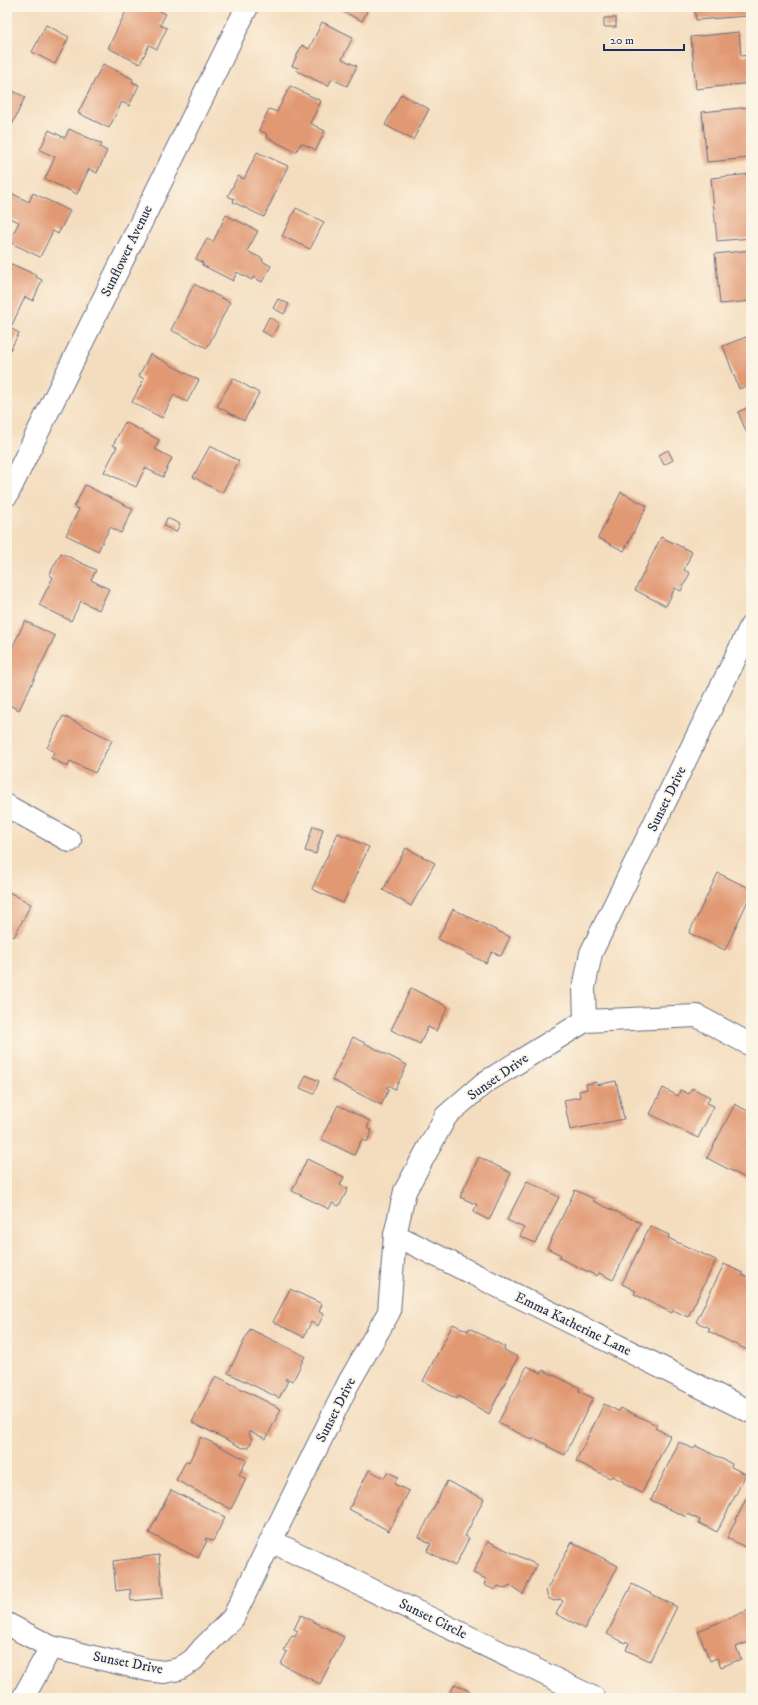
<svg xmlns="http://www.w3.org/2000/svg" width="758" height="1705" font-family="'IM FELL DW Pica',serif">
<rect width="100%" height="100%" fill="#fcf5e5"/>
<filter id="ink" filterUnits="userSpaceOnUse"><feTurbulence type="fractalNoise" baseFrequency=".025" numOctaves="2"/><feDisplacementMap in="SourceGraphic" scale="8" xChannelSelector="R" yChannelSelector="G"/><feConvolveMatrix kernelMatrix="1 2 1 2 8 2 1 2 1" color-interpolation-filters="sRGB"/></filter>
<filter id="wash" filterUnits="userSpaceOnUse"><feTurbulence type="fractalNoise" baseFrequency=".012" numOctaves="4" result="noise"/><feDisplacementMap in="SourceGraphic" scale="16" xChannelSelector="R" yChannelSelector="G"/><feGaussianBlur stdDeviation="0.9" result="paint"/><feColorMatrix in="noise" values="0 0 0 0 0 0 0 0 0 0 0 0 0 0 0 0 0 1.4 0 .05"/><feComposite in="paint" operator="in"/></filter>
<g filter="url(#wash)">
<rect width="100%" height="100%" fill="#f4ddbe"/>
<g id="blocks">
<!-- building -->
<g fill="#e19973">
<polygon points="128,7 152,7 166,14 160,25 167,28 157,49 149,45 140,64 108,48"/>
<polygon points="334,7 369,7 362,21"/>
<polygon points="694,7 746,7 747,16 696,20"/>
<rect x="604" y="18" width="12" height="9"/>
<polygon points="322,22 353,37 342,59 357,66 347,86 332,79 328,86 297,71 298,68 292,66 302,45 309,49"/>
<polygon points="46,25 69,37 55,64 32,52"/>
<polygon points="739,32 741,56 750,55 751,83 696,89 691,37"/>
<polygon points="103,64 133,79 132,82 139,85 129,106 122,102 109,128 78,113"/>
<polygon points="290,86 321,101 310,123 325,131 316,150 301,143 296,152 266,137 267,134 259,130 269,109 277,112"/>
<polygon points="7,88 25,97 9,131 7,130"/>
<polygon points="401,94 429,109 413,140 385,125"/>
<polygon points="751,107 751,158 707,162 702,112"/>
<polygon points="69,129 102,144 100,147 107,151 97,173 89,169 77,194 45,179 55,157 40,150 49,130 65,138"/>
<polygon points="257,152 288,166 264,217 233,202 234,199 228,196 238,176 244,179"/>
<polygon points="751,174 751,238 717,241 711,178"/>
<polygon points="11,193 29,202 33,193 70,211 58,234 53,231 40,257 9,242 19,222 7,217 7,201"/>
<polygon points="296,208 324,222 310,249 282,236"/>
<polygon points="226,215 258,231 247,251 263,259 262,261 271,266 262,282 253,277 252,280 237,272 233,281 202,265 203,263 196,259 207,239 213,242"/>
<polygon points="751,250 751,301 720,304 715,254"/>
<polygon points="7,262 36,275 36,277 42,280 33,301 25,297 12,325 7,322"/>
<polygon points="194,284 230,302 207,348 171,330"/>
<polygon points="278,299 289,304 284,314 273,308"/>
<polygon points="269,317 279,323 272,337 262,331"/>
<polygon points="7,326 19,333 7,356"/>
<polygon points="751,335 751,384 739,389 723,346"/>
<polygon points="150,354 199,380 187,402 174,395 162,418 132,402 144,379 139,376"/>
<polygon points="233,378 259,393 244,421 217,406"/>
<polygon points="751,406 751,434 748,436 738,412"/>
<polygon points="125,422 159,440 155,449 172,458 163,477 145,468 136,487 104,472 117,447 113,445"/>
<polygon points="210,446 239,461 222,493 193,477"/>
<polygon points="668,450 673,460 664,465 659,455"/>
<polygon points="85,485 133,509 121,533 110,527 98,551 66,535 79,509 74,507"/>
<polygon points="621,492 647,506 624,551 598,538"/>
<polygon points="167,518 180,524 176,532 164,526"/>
<polygon points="661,537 692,552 684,570 690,573 681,591 675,588 666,606 635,590"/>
<polygon points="61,553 96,570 91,580 109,589 99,610 81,601 71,621 39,605 53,577 49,575"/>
<polygon points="25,621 55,636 19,710 7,704 7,646 12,648"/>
<polygon points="63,716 112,740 95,773 70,761 68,767 51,758 54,752 47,748"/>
<polygon points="313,826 323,829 316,854 305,851"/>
<polygon points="338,833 369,847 343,903 312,889"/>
<polygon points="406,848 435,863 411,906 383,890"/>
<polygon points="718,873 751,889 751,894 725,950 689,933"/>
<polygon points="7,891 31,904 14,937 7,933"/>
<polygon points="453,909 510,937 501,956 492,952 486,963 438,939"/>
<polygon points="411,988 448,1007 436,1031 428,1027 420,1044 391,1030"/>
<polygon points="353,1037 407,1065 395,1089 388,1085 387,1088 389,1089 381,1105 332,1080"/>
<polygon points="306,1075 319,1081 314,1094 300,1088"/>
<polygon points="616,1081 624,1119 570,1130 564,1100 580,1097 579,1091 587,1089 586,1084 597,1082 597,1085"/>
<polygon points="663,1088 678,1096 680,1090 689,1094 692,1088 710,1097 707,1103 714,1106 698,1138 650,1114"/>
<polygon points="735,1104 751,1113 751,1181 707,1158"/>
<polygon points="338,1105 370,1121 367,1128 372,1131 367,1142 362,1139 354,1155 321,1139"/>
<polygon points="479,1157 511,1173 489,1220 473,1212 477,1205 460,1197"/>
<polygon points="307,1159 344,1177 340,1185 348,1189 339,1206 332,1203 329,1209 292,1191"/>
<polygon points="527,1181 559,1197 535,1243 520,1236 524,1228 507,1220"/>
<polygon points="575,1190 594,1199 593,1201 641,1223 613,1280 599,1273 597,1276 559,1258 561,1255 547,1248"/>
<polygon points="650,1226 669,1235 668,1238 716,1260 688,1317 673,1310 672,1313 634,1294 636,1291 622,1284"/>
<polygon points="724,1264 743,1273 742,1275 751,1279 751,1349 748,1348 747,1350 708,1331 710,1328 696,1322"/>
<polygon points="290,1289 322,1304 319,1312 324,1314 318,1326 311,1322 304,1337 273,1322"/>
<polygon points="453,1324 468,1331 469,1328 505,1347 504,1350 518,1357 489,1414 458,1396 457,1399 423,1381"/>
<polygon points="250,1329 305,1356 293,1381 286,1378 285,1380 288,1381 279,1398 228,1373"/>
<polygon points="527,1366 541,1373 543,1370 580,1388 579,1391 593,1398 565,1455 547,1446 548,1445 534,1438 533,1440 498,1423"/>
<polygon points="216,1376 281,1409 266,1439 250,1431 249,1433 252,1440 249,1447 243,1448 192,1422"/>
<polygon points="604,1404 618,1411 620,1408 657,1425 655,1428 670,1436 642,1493 624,1484 624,1482 612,1476 610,1478 576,1461"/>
<polygon points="201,1437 247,1460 239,1475 246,1479 231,1509 176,1480 186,1461 189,1462"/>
<polygon points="679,1442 694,1449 696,1446 732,1464 731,1467 746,1474 717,1532 699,1523 700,1520 687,1514 686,1517 651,1500"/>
<polygon points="369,1470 384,1478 388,1472 398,1477 394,1484 409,1491 389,1531 349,1509"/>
<polygon points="447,1481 484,1499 465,1536 469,1538 455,1566 427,1551 431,1544 419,1537"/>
<polygon points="751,1489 751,1550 727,1538"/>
<polygon points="171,1490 225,1517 213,1541 206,1538 205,1540 207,1541 198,1558 149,1533"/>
<polygon points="488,1541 537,1565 523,1594 509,1585 506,1589 498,1586 495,1590 484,1585 486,1579 473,1573"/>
<polygon points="572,1542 618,1566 585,1629 556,1614 563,1601 560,1599 554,1601 548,1598 546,1591"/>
<polygon points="159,1555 163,1598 131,1601 130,1589 116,1591 113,1561"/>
<polygon points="632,1584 677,1607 650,1661 626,1650 629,1643 626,1641 625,1643 607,1634"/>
<polygon points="749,1610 751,1616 751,1641 736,1647 741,1659 721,1667 717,1658 710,1661 698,1631"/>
<polygon points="301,1615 344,1637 320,1684 281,1664 287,1652 284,1650 292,1635 294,1636 298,1631 294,1629"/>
<polygon points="455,1684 471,1692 468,1698 447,1698"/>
</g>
</g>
</g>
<g filter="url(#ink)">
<use href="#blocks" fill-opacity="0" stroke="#676c80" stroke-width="1"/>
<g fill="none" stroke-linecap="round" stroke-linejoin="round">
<!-- street casing -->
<g stroke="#676c80" stroke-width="24">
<g id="street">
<polyline points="7,495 247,7"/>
<polyline points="7,806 70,841"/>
<polyline points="585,1021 584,988 591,953 751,626"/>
<polyline points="395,1235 751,1412"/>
<polyline points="271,1541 594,1698"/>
<polyline points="7,1624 51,1647 148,1670 164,1672 179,1669 193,1660 203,1648 233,1618 348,1384 389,1312 395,1235 405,1191 446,1116 484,1083 585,1021 697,1016 751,1045"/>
<polyline points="23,1698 51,1647"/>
</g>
</g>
<!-- street -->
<use href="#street" stroke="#fff" stroke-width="22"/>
</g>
</g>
<g text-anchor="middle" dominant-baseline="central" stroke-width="3.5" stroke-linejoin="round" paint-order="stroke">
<!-- street labels -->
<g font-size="14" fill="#1b2f5e" stroke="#fcf5e5">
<text transform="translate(127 251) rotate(-64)">Sunflower Avenue</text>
<text transform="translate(667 799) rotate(-64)">Sunset Drive</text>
<text transform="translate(498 1077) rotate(-35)">Sunset Drive</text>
<text transform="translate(573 1324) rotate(26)">Emma Katherine Lane</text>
<text transform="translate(336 1410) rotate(-63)">Sunset Drive</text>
<text transform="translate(433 1619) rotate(26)">Sunset Circle</text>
<text transform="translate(128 1663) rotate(11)">Sunset Drive</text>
</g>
</g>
<!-- margin -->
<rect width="758" height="1705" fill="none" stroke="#fcf5e5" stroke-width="24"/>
<!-- scale -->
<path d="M604 44v6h80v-6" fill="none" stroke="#1b2f5e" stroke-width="2"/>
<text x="610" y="44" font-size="12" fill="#1b2f5e" stroke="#fcf5e5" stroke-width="3" paint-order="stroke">20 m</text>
</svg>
